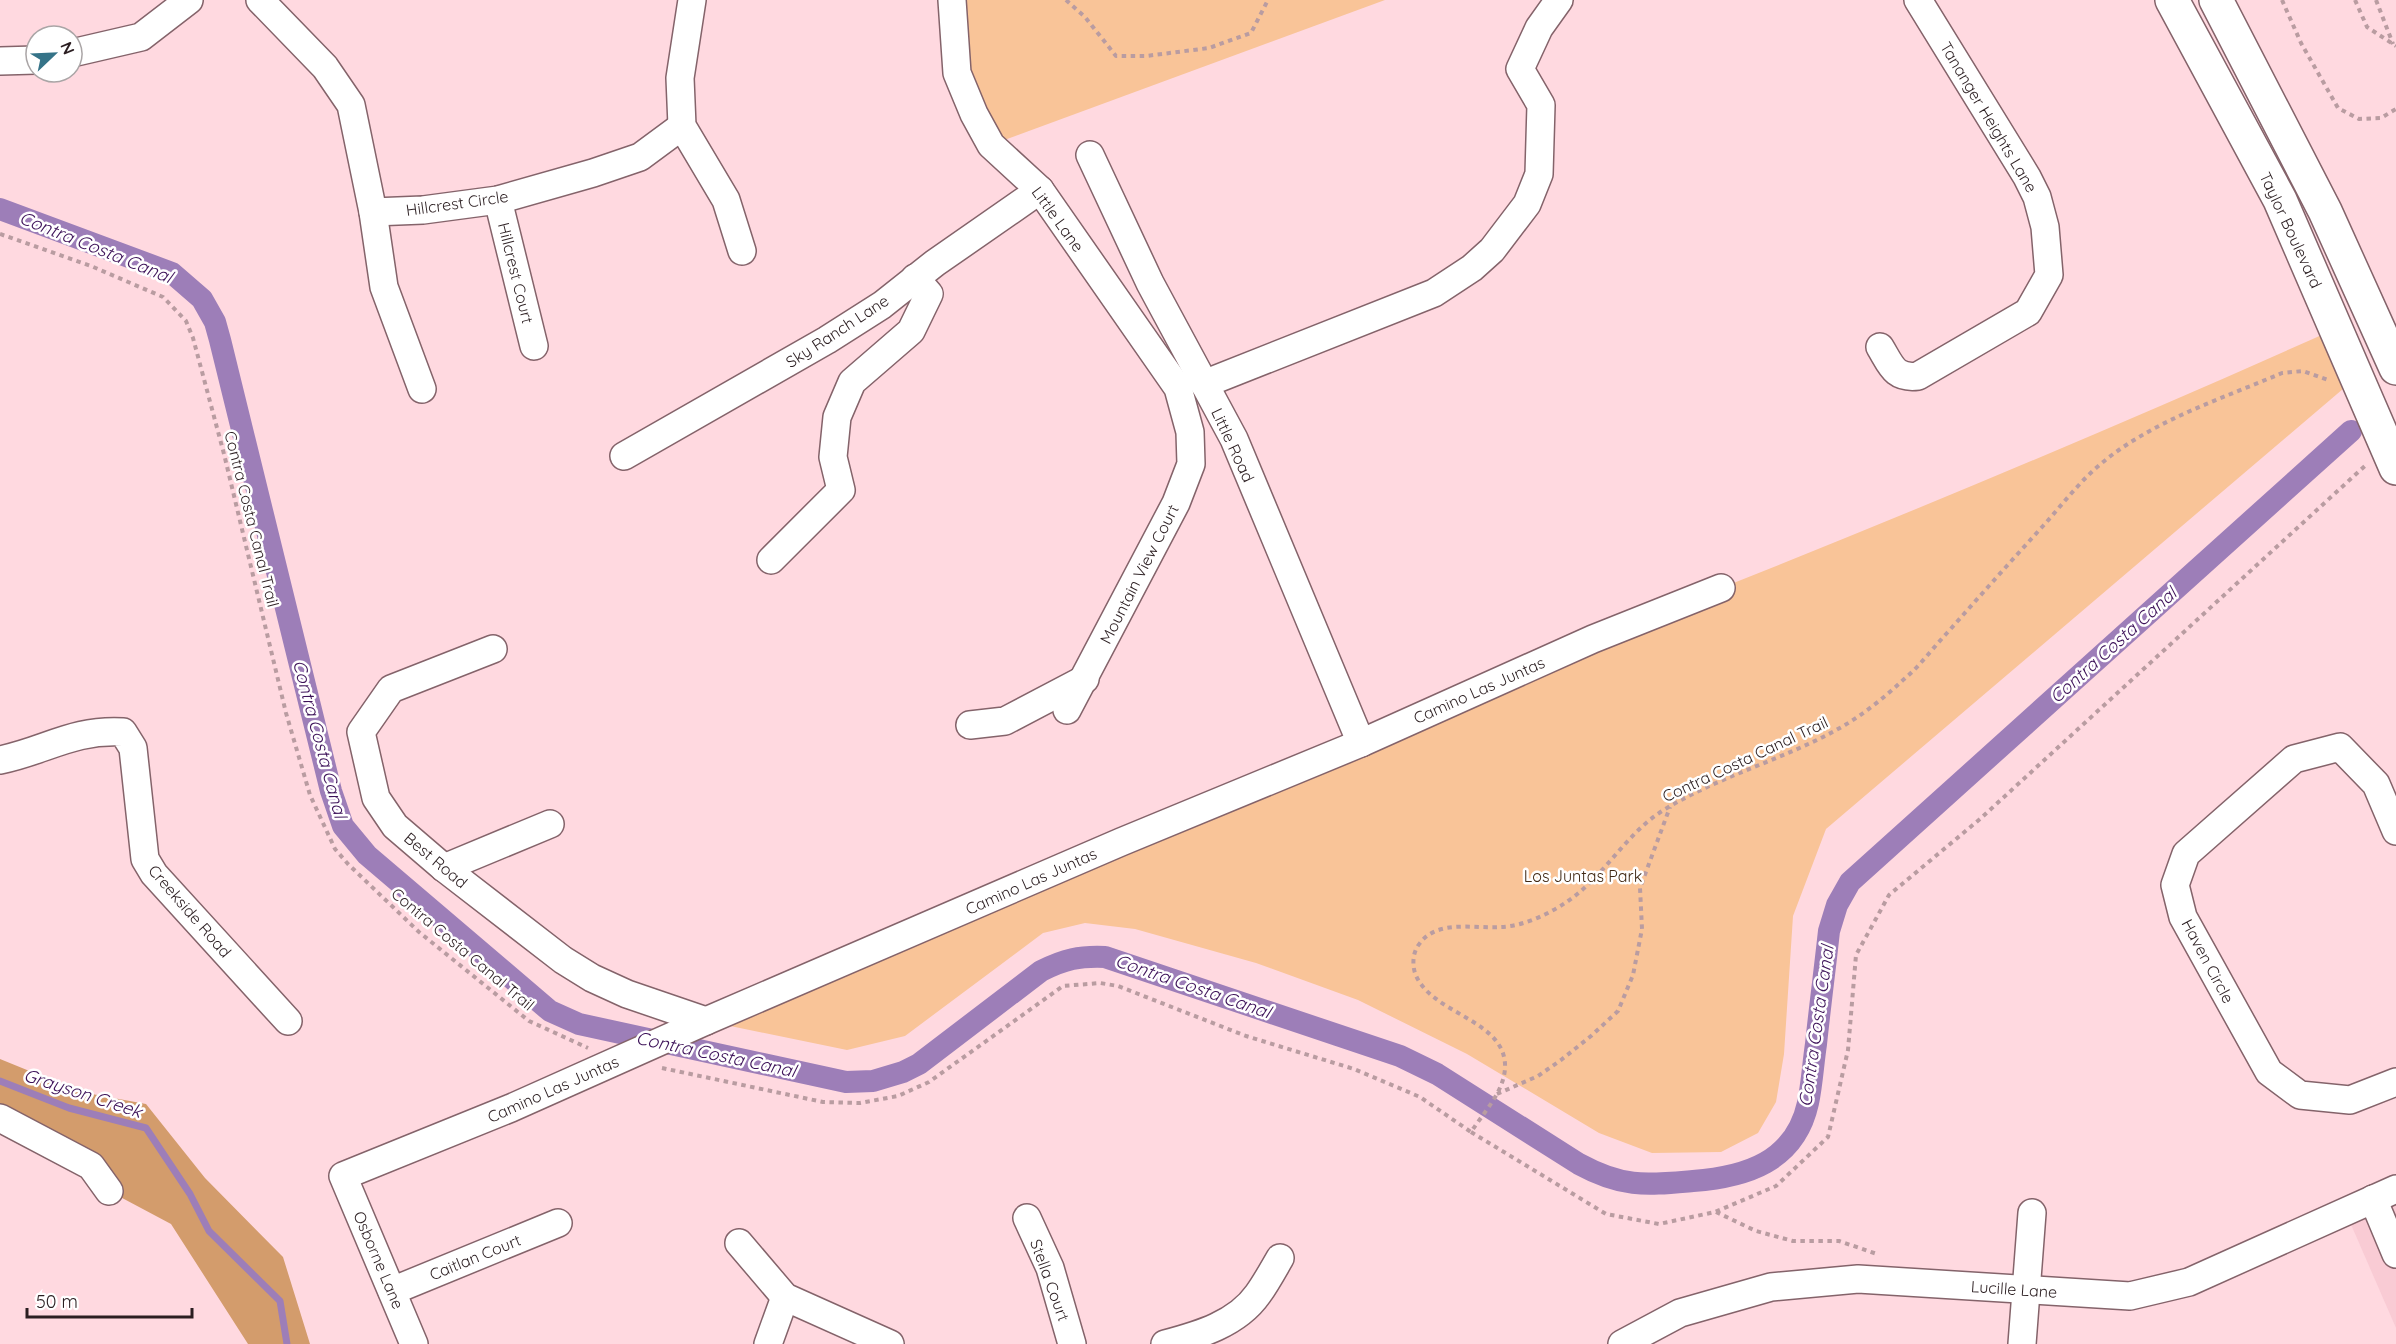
<svg xmlns="http://www.w3.org/2000/svg" width="2396" height="1344" font-family="Quicksand,sans-serif">
<rect width="100%" height="100%" fill="#ffd9e0"/>
<!-- built -->
<polygon fill="#f9cbd4" points="2396,1189 2396,1328 2346,1213"/>
<!-- green -->
<g fill="#f9c498">
<polygon points="952,0 1385,0 991,145 974,114"/>
<path d="M 2335,329 L 2357,377 L 1826,829 L 1793,916 L 1784,1054 L 1776,1102 L 1758,1133 L 1721,1152 L 1652,1153 L 1599,1133 L 1467,1054 L 1358,1000 L 1256,963 L 1135,929 L 1085,923 L 1043,933 L 905,1036 L 847,1050 L 706,1021 L 1721,588 C 1927,506 2132,420 2335,329 Z"/>
</g>
<!-- forest -->
<polygon fill="#d39c6c" points="0,1059 81,1092 146,1104 205,1178 283,1257 310,1344 248,1344 171,1224 109,1191 0,1118"/>
<g fill="none" stroke-linecap="round" stroke-linejoin="round">
<!-- stream -->
<polyline stroke="#9d7eb8" stroke-width="7" points="0,1081 69,1108 146,1128 190,1194 209,1231 280,1301 287,1344"/>
<!-- canal -->
<path stroke="#9d7eb8" stroke-width="22" d="M 0,209 L 172,273 L 202,299 L 215,322 L 220,340 L 331,791 L 343,826 L 367,855 L 550,1011 L 579,1024 L 846,1082 L 873,1081 L 903,1072 L 919,1064 L 1041,971 C 1065,959 1079,956 1105,957 L 1400,1056 L 1437,1074 L 1579,1164 C 1623,1188 1646,1185 1693,1181 C 1746,1177 1795,1162 1808,1103 C 1812,1084 1813,1064 1816,1044 C 1820,1006 1825,968 1829,931 L 1837,905 L 1850,882 L 2351,431"/>
<!-- minor casing -->
<g stroke="#84636a" stroke-width="30">
<g id="minor">
<polyline points="260,0 325,67 351,105 373,212 384,287 422,389"/>
<polyline points="692,0 680,78 682,126 726,200 742,251"/>
<polyline points="952,0 957,73 974,114 991,145 1040,190 1178,388 1190,432 1191,464 1176,503 1067,710"/>
<polyline points="72,53 141,37 189,0"/>
<polyline points="0,61 36,60"/>
<polyline points="1090,155 1150,283 1234,439 1361,743"/>
<polyline points="498,200 534,346"/>
<polyline points="373,212 423,210 498,200 593,173 640,157 682,126"/>
<path d="M 1880,347 C 1891,365 1894,379 1918,376 L 2028,312 L 2049,275 L 2045,227 L 2037,197 L 2027,177 L 1918,0"/>
<polyline points="1204,384 1434,293 1472,268 1492,250 1527,204 1539,174 1541,105 1520,69 1539,28 1559,0"/>
<polyline points="624,456 827,340 882,305 935,263 1040,190"/>
<polyline points="771,560 841,490 833,457 837,417 852,382 911,331 929,294 915,278"/>
<polyline points="493,649 391,689 361,732 376,798 395,826 444,868 563,960 592,978 627,994 706,1021"/>
<polyline points="970,725 1005,721 1085,679"/>
<path d="M 0,760 C 45,751 73,729 123,732 L 133,748 L 145,859 L 154,874 L 288,1021"/>
<polyline points="2396,831 2376,784 2340,747 2294,759 2186,854 2175,885 2183,917 2269,1072 2300,1095 2350,1100 2396,1082"/>
<polyline points="444,868 550,824"/>
<polyline points="0,1118 91,1166 109,1191"/>
<polyline points="2373,1199 2396,1254"/>
<polyline points="1027,1218 1050,1268 1072,1344"/>
<polyline points="739,1243 785,1297 890,1344"/>
<polyline points="392,1291 558,1223"/>
<polyline points="414,1344 343,1176 511,1108 706,1021 1121,842 1361,743 1593,639 1721,588"/>
<polyline points="768,1344 785,1297"/>
<path d="M 1165,1344 C 1199,1335 1237,1324 1258,1294 C 1266,1283 1273,1270 1280,1258"/>
<polyline points="1622,1344 1680,1313 1771,1287 1858,1279 2130,1296 2189,1282 2396,1189"/>
<polyline points="2022,1344 2032,1213"/>
</g>
</g>
<!-- major casing -->
<g stroke="#84636a" stroke-width="36">
<g id="major">
<polyline points="2172,0 2280,200 2396,468"/>
<polyline points="2216,0 2325,211 2396,368"/>
</g>
</g>
<!-- path -->
<g stroke="#b99ca1" stroke-width="4" stroke-dasharray="4.5 4.5" stroke-linecap="butt">
<polyline points="1066,0 1085,17 1116,56 1146,56 1209,48 1251,33 1268,0"/>
<polyline points="2282,0 2301,43 2338,108 2359,119 2381,118 2396,109"/>
<polyline points="2355,0 2367,27 2396,46"/>
<polyline points="2376,0 2393,44"/>
<polyline points="0,234 91,266 163,297 186,321 193,338 224,454 286,713 310,795 335,849 348,864 419,932 529,1021 588,1048"/>
<path d="M 662,1068 L 823,1102 L 860,1103 L 898,1096 L 929,1082 L 1063,986 L 1100,983 L 1118,986 L 1246,1036 L 1354,1069 L 1420,1097 L 1471,1132 C 1484,1112 1503,1093 1505,1069 C 1508,1019 1430,1015 1415,973 C 1412,963 1413,951 1420,943 C 1438,919 1476,929 1501,927 C 1524,926 1549,914 1568,901 C 1606,875 1627,831 1667,808 C 1724,774 1789,758 1845,725 C 1865,713 1885,697 1902,681 C 1919,667 1932,649 1947,633 C 1979,597 2011,561 2043,526 C 2061,506 2077,485 2096,468 C 2148,422 2219,400 2282,373 L 2303,371 L 2328,380"/>
<polyline points="1497,1094 1538,1076 1561,1060 1591,1036 1618,1011 1633,975 1642,929 1640,888 1670,807"/>
<polyline points="1471,1132 1606,1214 1659,1224 1715,1212 1776,1186 1828,1137 1848,1050 1856,955 1889,895 1980,819 2367,464"/>
<polyline points="1716,1212 1756,1231 1793,1241 1839,1241 1877,1254"/>
</g>
<!-- minor -->
<use href="#minor" stroke="#fff" stroke-width="27"/>
<!-- major -->
<use href="#major" stroke="#fff" stroke-width="33"/>
</g>
<g text-anchor="middle" dominant-baseline="central" stroke-width="5" stroke-linejoin="round" paint-order="stroke">
<!-- street labels -->
<g font-size="16" fill="#2b1e21" stroke="#fff">
<text transform="translate(1989 117) rotate(59)">Tananger Heights Lane</text>
<text transform="translate(457 203) rotate(-8)">Hillcrest Circle</text>
<text transform="translate(1058 219) rotate(54)">Little Lane</text>
<text transform="translate(2291 230) rotate(65)">Taylor Boulevard</text>
<text transform="translate(516 273) rotate(76)">Hillcrest Court</text>
<text transform="translate(837 331) rotate(-33)">Sky Ranch Lane</text>
<text transform="translate(1233 445) rotate(65)">Little Road</text>
<text transform="translate(252 519) rotate(76)">Contra Costa Canal Trail</text>
<text transform="translate(1139 574) rotate(-63)">Mountain View Court</text>
<text transform="translate(1479 690) rotate(-24)">Camino Las Juntas</text>
<text transform="translate(1745 759) rotate(-25)">Contra Costa Canal Trail</text>
<text transform="translate(436 860) rotate(40)">Best Road</text>
<text transform="translate(1031 881) rotate(-24)">Camino Las Juntas</text>
<text transform="translate(190 911) rotate(49)">Creekside Road</text>
<text transform="translate(463 949) rotate(40)">Contra Costa Canal Trail</text>
<text transform="translate(2208 961) rotate(62)">Haven Circle</text>
<text transform="translate(553 1089) rotate(-24)">Camino Las Juntas</text>
<text transform="translate(475 1257) rotate(-22)">Caitlan Court</text>
<text transform="translate(379 1260) rotate(67)">Osborne Lane</text>
<text transform="translate(1050 1280) rotate(70)">Stella Court</text>
<text transform="translate(2014 1289) rotate(4)">Lucille Lane</text>
</g>
<!-- park labels -->
<g font-size="16" fill="#3f2712" stroke="#fff">
<text x="1583" y="876">Los Juntas Park</text>
</g>
<!-- water labels -->
<g font-size="18" font-style="italic" fill="#3c1158" stroke="#fff">
<text transform="translate(96 247) rotate(22)">Contra Costa Canal</text>
<text transform="translate(2113 645) rotate(-42)">Contra Costa Canal</text>
<text transform="translate(320 739) rotate(75)">Contra Costa Canal</text>
<text transform="translate(1193 986) rotate(19)">Contra Costa Canal</text>
<text transform="translate(1816 1026) rotate(-82)">Contra Costa Canal</text>
<text transform="translate(716 1054) rotate(12)">Contra Costa Canal</text>
<text transform="translate(83 1093) rotate(18)">Grayson Creek</text>
</g>
</g>
<!-- north arrow -->
<g transform="translate(54 54) rotate(67)"><circle r="28" fill="#ffffff" stroke="#aaa5a6" stroke-width="1.5"/>
<path d="M0-4.5L10 22L0 15L-10 22Z" fill="#357388"/>
<text y="-9" font-size="16" font-weight="bold" text-anchor="middle" fill="#2b1e21">N</text>
</g>
<!-- scale -->
<path d="M27 1308v9h165v-9" fill="none" stroke="#2b1e21" stroke-width="3"/>
<text x="36" y="1308" font-size="18" fill="#2b1e21" stroke="#ffffff" stroke-width="4.5" paint-order="stroke">50 m</text>
</svg>
